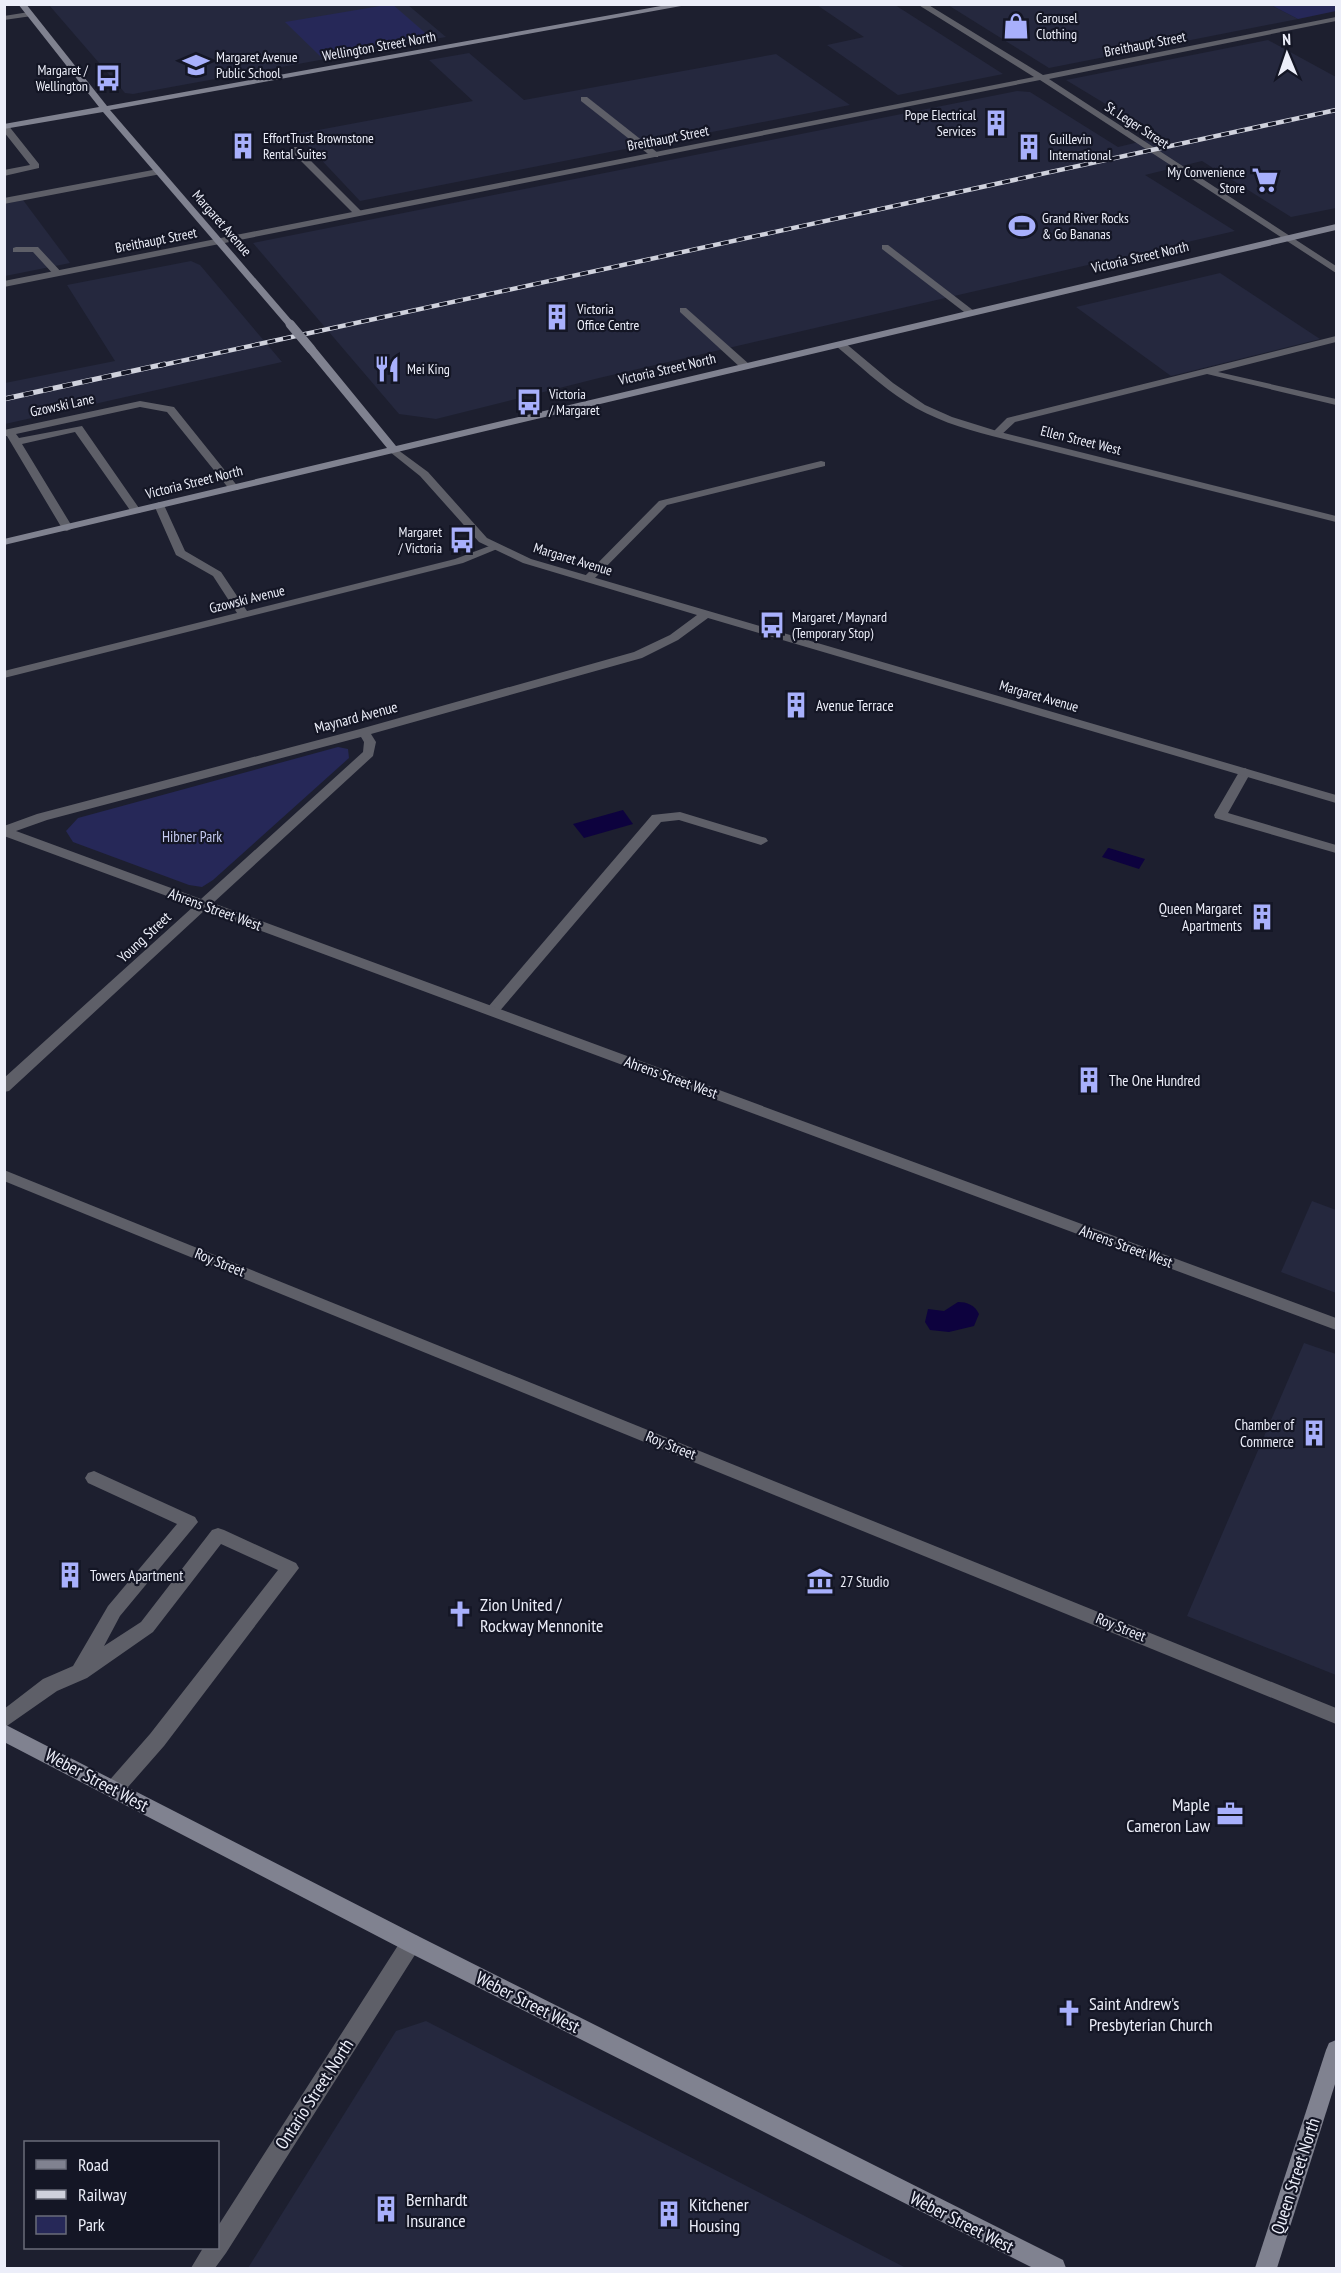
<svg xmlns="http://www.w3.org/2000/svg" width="1341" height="2273" font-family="'PT Sans Narrow',sans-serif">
<rect width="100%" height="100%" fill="#1d1f2f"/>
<!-- built -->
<g fill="#25283e">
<polygon points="49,5 408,5 446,37 133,94 125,93"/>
<polygon points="817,5 895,5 1003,74 898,95 827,45 864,37"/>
<polygon points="1271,5 1298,19 1049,68 948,5"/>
<polygon points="1268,40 1336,77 1336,208 1291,217 1202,161 1145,175 1235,231 599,378 436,419 399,414 253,243 1017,91 1030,92 1118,147 1160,137 1066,80"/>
<polygon points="469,53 524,100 776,54 850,105 360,201 297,134 473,101 429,60"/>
<polygon points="23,200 70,263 5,276 5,204"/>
<polygon points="191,261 200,265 282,362 5,424 5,383 115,361 67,285"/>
<polygon points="1220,273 1320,339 1171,376 1076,307"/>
<polygon points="1312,1201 1336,1210 1336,1293 1281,1272"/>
<polygon points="1304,1343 1336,1354 1336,1675 1187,1616"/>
<polygon points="426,2021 906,2268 248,2268 396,2031"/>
</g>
<!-- green -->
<g fill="#262858">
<polygon points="392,4 430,37 320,56 285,22"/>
<polygon points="1271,5 1336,5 1336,11 1298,19"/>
<polygon points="338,747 348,749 349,758 213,880 202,887 189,885 73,842 66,831 78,818"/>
</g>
<!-- water -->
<g fill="#0d023e">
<polygon points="623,810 633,824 584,838 573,824"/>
<polygon points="1108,848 1109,848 1145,859 1139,869 1102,857"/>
<path d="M 958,1302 C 967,1302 975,1305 979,1314 L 974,1326 L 949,1332 L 930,1330 L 925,1322 L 928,1309 L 944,1311 Z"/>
</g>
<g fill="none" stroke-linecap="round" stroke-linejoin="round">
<!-- lane -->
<g fill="#5e5f68" fill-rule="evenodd">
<polygon points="581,97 587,97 658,153 658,157 652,157 581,101"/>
<polygon points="4,125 8,125 39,164 39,168 4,176 4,170 30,165 4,132"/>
<polygon points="291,147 297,147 361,211 361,215 355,215 291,151"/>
<polygon points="158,169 162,172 161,174 4,204 4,198"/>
<polygon points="882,245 888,245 974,311 974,315 968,315 882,249"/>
<polygon points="16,247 38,247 63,274 55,276 33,252 13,252 13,248"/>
<polygon points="680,308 686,308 749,364 749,368 741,368 680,312"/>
<polygon points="1336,336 1336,342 1218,372 1336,399 1336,405 1207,374 1015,422 1000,436 991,434 1007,418"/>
<polygon points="140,401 174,407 239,488 238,490 230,490 167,412 140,407 16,434 19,438 82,426 141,511 140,513 132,513 75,432 22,444 73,528 67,531 63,530 7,436 4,436 4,430"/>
<polygon points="821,461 825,462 825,466 667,505 592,581 588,582 582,579 659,501"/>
<polygon points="159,502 164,505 185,551 221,572 247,611 455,559 492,545 496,544 502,547 463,563 4,678 4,671 237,613 213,576 176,555 154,505"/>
<polygon points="1245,768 1251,772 1228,813 1336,845 1336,853 1215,818 1214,815 1239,772"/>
<polygon points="680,812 766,838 768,841 761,845 679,820 661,822 498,1013 488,1013 486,1010 488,1007 652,815"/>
<polygon points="94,1471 195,1517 198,1522 120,1616 104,1646 141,1622 212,1530 218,1528 224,1530 296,1563 299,1568 164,1746 121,1795 114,1798 107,1795 104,1789 107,1783 150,1734 278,1570 221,1544 153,1632 87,1678 57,1691 4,1728 4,1709 43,1679 73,1666 108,1606 177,1524 88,1483 85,1478 88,1473"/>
</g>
<!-- street -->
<g fill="#5e5f68" fill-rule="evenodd">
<polygon points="917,4 927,4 1043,75 1336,17 1336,21 1049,79 1336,266 1336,273 1040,80 4,287 4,281 1034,77"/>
<polygon points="29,12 33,14 32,16 4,20 4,16"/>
<path d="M 836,342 L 844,342 L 893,383 L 925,405 L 952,417 L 1000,432 L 1336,516 L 1336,522 L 992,436 C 962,428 932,419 906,402 C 881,386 859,365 836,346 Z"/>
<path d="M 394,447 L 428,472 L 487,538 L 531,559 L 1336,795 L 1336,803 L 708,618 L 678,640 L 642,658 L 371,734 L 376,742 L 373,756 L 213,903 L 1336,1318 L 1336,1330 L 205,910 L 9,1091 L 4,1092 L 4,1078 L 194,906 L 4,836 L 4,826 L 37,814 L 360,729 L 634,652 L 670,635 L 697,615 L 523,563 L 479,542 L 420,476 L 390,452 L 389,450 ZM 361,737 L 364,742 L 363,752 L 201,899 L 16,831 L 47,820 Z"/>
<polygon points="4,1170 1336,1708 1336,1724 4,1181"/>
<polygon points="411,1934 418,1936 421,1943 418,1950 226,2253 215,2268 191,2268 203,2248 218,2248 218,2226 404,1936"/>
</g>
<!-- secondary -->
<g fill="#808290" fill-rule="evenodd">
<polygon points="18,4 26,4 107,106 672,4 692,4 110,110 293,322 295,324 290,327 287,326 103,112 4,129 4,124 99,107"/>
<polygon points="1336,224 1336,230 4,545 4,539 387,448 307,351 307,347 315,347 396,446"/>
<polygon points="4,1724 418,1936 1063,2260 1066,2268 1033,2268 404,1950 4,1742"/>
<polygon points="1336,2040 1336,2081 1277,2268 1255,2268 1326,2050 1329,2043"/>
</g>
<!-- rail-far1 casing -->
<g stroke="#cfd1dc" stroke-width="4.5">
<polyline id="rail-far1" points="158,366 1336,110"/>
</g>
<!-- rail casing -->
<g stroke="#cfd1dc" stroke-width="5">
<polyline id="rail" points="4,399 165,364"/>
</g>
<!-- rail-far1 -->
<use href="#rail-far1" stroke="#141625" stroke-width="3" stroke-dasharray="8" stroke-linecap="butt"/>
<!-- rail -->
<use href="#rail" stroke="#141625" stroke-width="4" stroke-dasharray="10" stroke-linecap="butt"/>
<!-- secondary-bridge -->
<polyline stroke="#808290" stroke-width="9" points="290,324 311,349"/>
</g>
<!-- icons -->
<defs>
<g id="shop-bare" transform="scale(2.07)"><path d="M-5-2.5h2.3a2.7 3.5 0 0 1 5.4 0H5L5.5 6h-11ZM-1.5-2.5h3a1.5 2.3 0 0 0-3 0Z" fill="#a8b0fc" stroke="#141625" stroke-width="2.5" paint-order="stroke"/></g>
<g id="school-bare" transform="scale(2.07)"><path d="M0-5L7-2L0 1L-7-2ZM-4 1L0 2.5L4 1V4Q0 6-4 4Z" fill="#a8b0fc" stroke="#141625" stroke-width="2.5" paint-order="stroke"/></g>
<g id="bus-bare" transform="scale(2.07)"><path d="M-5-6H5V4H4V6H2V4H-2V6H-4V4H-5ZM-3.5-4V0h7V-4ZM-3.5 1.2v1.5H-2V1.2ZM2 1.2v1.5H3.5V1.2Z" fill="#a8b0fc" stroke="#141625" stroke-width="2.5" paint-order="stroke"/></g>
<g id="building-bare" transform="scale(2.07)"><path d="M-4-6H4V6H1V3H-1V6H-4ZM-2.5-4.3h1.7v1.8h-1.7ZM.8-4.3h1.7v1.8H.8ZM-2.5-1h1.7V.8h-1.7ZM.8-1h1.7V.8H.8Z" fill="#a8b0fc" stroke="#141625" stroke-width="2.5" paint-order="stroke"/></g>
<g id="supermarket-bare" transform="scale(2.07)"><path d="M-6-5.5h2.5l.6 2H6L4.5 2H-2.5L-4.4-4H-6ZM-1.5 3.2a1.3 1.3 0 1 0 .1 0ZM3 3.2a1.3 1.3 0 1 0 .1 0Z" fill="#a8b0fc" stroke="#141625" stroke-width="2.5" paint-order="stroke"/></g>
<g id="stadium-bare" transform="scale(2.07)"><path d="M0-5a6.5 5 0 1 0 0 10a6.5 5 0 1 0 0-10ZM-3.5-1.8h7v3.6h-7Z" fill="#a8b0fc" stroke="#141625" stroke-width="2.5" paint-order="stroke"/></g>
<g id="restaurant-bare" transform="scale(2.07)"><path d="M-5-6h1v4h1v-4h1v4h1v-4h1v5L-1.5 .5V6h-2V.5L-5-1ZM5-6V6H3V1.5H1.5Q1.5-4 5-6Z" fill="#a8b0fc" stroke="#141625" stroke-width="2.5" paint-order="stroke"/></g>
<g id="museum-bare" transform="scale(2.07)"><path d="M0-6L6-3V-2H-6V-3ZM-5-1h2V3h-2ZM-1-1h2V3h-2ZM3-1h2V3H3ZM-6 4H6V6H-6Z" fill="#a8b0fc" stroke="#141625" stroke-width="2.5" paint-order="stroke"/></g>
<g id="church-bare" transform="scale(2.07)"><path d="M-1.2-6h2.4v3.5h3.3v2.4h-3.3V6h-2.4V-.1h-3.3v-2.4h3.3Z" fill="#a8b0fc" stroke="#141625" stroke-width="2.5" paint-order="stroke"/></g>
<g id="office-bare" transform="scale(2.07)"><path d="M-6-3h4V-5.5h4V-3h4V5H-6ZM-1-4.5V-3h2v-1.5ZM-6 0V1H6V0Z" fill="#a8b0fc" stroke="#141625" stroke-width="2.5" paint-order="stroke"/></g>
</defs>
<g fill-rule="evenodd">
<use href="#shop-bare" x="1016" y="26"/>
<use href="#school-bare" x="196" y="65"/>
<use href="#bus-bare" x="108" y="78"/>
<use href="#building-bare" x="996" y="123"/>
<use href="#building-bare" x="243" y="146"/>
<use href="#building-bare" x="1029" y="147"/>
<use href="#supermarket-bare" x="1265" y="180"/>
<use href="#stadium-bare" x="1022" y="226"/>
<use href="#building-bare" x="557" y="317"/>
<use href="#restaurant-bare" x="387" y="369"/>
<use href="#bus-bare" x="529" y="402"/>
<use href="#bus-bare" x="462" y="540"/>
<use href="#bus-bare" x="772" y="625"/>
<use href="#building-bare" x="796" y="705"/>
<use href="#building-bare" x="1262" y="917"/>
<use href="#building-bare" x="1089" y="1080"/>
<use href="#building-bare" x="1314" y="1433"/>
<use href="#building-bare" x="70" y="1575"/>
<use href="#museum-bare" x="820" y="1581"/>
<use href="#church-bare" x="460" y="1614"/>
<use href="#office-bare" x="1230" y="1814"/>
<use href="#church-bare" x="1069" y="2013"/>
<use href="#building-bare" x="386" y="2209"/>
<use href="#building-bare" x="669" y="2214"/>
</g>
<g text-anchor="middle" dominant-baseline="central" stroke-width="4.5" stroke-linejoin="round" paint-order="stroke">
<!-- far-poi labels -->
<g font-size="14" fill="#eceef9" stroke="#141625" text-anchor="start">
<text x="1036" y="18">Carousel<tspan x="1036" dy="16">Clothing</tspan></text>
<text x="216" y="57">Margaret Avenue<tspan x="216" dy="16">Public School</tspan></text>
<text x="88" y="70" text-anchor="end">Margaret /<tspan x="88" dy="16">Wellington</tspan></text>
<text x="976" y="115" text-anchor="end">Pope Electrical<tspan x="976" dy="16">Services</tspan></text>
<text x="263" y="138">EffortTrust Brownstone<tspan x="263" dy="16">Rental Suites</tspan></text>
<text x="1049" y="139">Guillevin<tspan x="1049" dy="16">International</tspan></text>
<text x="1245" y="172" text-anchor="end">My Convenience<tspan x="1245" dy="16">Store</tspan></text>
<text x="1042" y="218">Grand River Rocks<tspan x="1042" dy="16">&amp; Go Bananas</tspan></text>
<text x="577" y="309">Victoria<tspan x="577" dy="16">Office Centre</tspan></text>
<text x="407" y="369">Mei King</text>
<text x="549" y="394">Victoria<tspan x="549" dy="16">/ Margaret</tspan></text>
<text x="442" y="532" text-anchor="end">Margaret<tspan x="442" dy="16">/ Victoria</tspan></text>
<text x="792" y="617">Margaret / Maynard<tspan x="792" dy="16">(Temporary Stop)</tspan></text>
</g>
<!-- far-street labels -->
<g font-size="14" fill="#eceef9" stroke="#141625">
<text transform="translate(1145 44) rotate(-11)">Breithaupt Street</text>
<text transform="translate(379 46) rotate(-10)">Wellington Street North</text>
<text transform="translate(1137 125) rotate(33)">St. Leger Street</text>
<text transform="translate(668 138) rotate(-11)">Breithaupt Street</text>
<text transform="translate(222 223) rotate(49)">Margaret Avenue</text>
<text transform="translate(156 240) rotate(-11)">Breithaupt Street</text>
<text transform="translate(1140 257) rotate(-13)">Victoria Street North</text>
<text transform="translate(667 369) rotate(-13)">Victoria Street North</text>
<text transform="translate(62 405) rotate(-12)">Gzowski Lane</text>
<text transform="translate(1081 440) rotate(14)">Ellen Street West</text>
<text transform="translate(194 482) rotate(-14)">Victoria Street North</text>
<text transform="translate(573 559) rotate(17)">Margaret Avenue</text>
<text transform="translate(247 599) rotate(-14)">Gzowski Avenue</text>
<text transform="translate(1039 696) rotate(16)">Margaret Avenue</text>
</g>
<!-- poi labels -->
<g font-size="15" fill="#eceef9" stroke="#141625" text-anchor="start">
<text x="816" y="705">Avenue Terrace</text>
<text x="1242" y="908" text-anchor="end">Queen Margaret<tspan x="1242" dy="17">Apartments</tspan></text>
<text x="1109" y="1080">The One Hundred</text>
<text x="1294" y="1424" text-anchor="end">Chamber of<tspan x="1294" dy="17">Commerce</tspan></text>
<text x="90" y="1575">Towers Apartment</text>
<text x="840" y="1581">27 Studio</text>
</g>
<!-- street labels -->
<g font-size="15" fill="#eceef9" stroke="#141625">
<text transform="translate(356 717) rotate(-15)">Maynard Avenue</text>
<text transform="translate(215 909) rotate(20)">Ahrens Street West</text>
<text transform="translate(144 937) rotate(-43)">Young Street</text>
<text transform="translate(671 1077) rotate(20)">Ahrens Street West</text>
<text transform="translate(1126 1246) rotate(20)">Ahrens Street West</text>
<text transform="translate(220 1262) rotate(22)">Roy Street</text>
<text transform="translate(671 1445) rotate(22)">Roy Street</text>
<text transform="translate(1121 1627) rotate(22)">Roy Street</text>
</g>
<!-- park labels -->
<g font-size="15" fill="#c5cbf1" stroke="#141625">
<text x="192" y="836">Hibner Park</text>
</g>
<!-- near-poi labels -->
<g font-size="18" fill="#eceef9" stroke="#141625" text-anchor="start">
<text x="480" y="1604">Zion United /<tspan x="480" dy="21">Rockway Mennonite</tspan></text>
<text x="1210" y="1804" text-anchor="end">Maple<tspan x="1210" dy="21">Cameron Law</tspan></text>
<text x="1089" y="2003">Saint Andrew's<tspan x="1089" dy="21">Presbyterian Church</tspan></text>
<text x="406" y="2199">Bernhardt<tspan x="406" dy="21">Insurance</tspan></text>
<text x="689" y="2204">Kitchener<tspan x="689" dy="21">Housing</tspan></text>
</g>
<!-- near-street labels -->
<g font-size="18" fill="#eceef9" stroke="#141625">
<text transform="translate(97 1780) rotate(28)">Weber Street West</text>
<text transform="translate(528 2002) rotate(27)">Weber Street West</text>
<text transform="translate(314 2094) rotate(-57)">Ontario Street North</text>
<text transform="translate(1295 2176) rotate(-72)">Queen Street North</text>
<text transform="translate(962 2222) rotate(27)">Weber Street West</text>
</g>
</g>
<!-- border -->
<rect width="1341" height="2273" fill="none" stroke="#eceef9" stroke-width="12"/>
<!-- legend -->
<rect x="24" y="2141" width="195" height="108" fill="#141625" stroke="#6a6c7a" stroke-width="1.5"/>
<rect x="36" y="2160" width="30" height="9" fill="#808290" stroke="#6a6c7a" stroke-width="1.5"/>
<text x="78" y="2171" font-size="18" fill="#eceef9">Road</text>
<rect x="36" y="2190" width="30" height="9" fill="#cfd1dc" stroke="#6a6c7a" stroke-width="1.5"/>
<text x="78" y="2201" font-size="18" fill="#eceef9">Railway</text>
<rect x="36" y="2216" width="30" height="18" fill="#262858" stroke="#6a6c7a" stroke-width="1.5"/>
<text x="78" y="2231" font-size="18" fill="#eceef9">Park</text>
<!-- north arrow -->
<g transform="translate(1287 54) rotate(358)" stroke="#141625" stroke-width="4.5" paint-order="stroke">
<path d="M0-4.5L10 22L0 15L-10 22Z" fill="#eceef9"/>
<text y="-9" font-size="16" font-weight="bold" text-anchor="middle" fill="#eceef9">N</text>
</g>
</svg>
